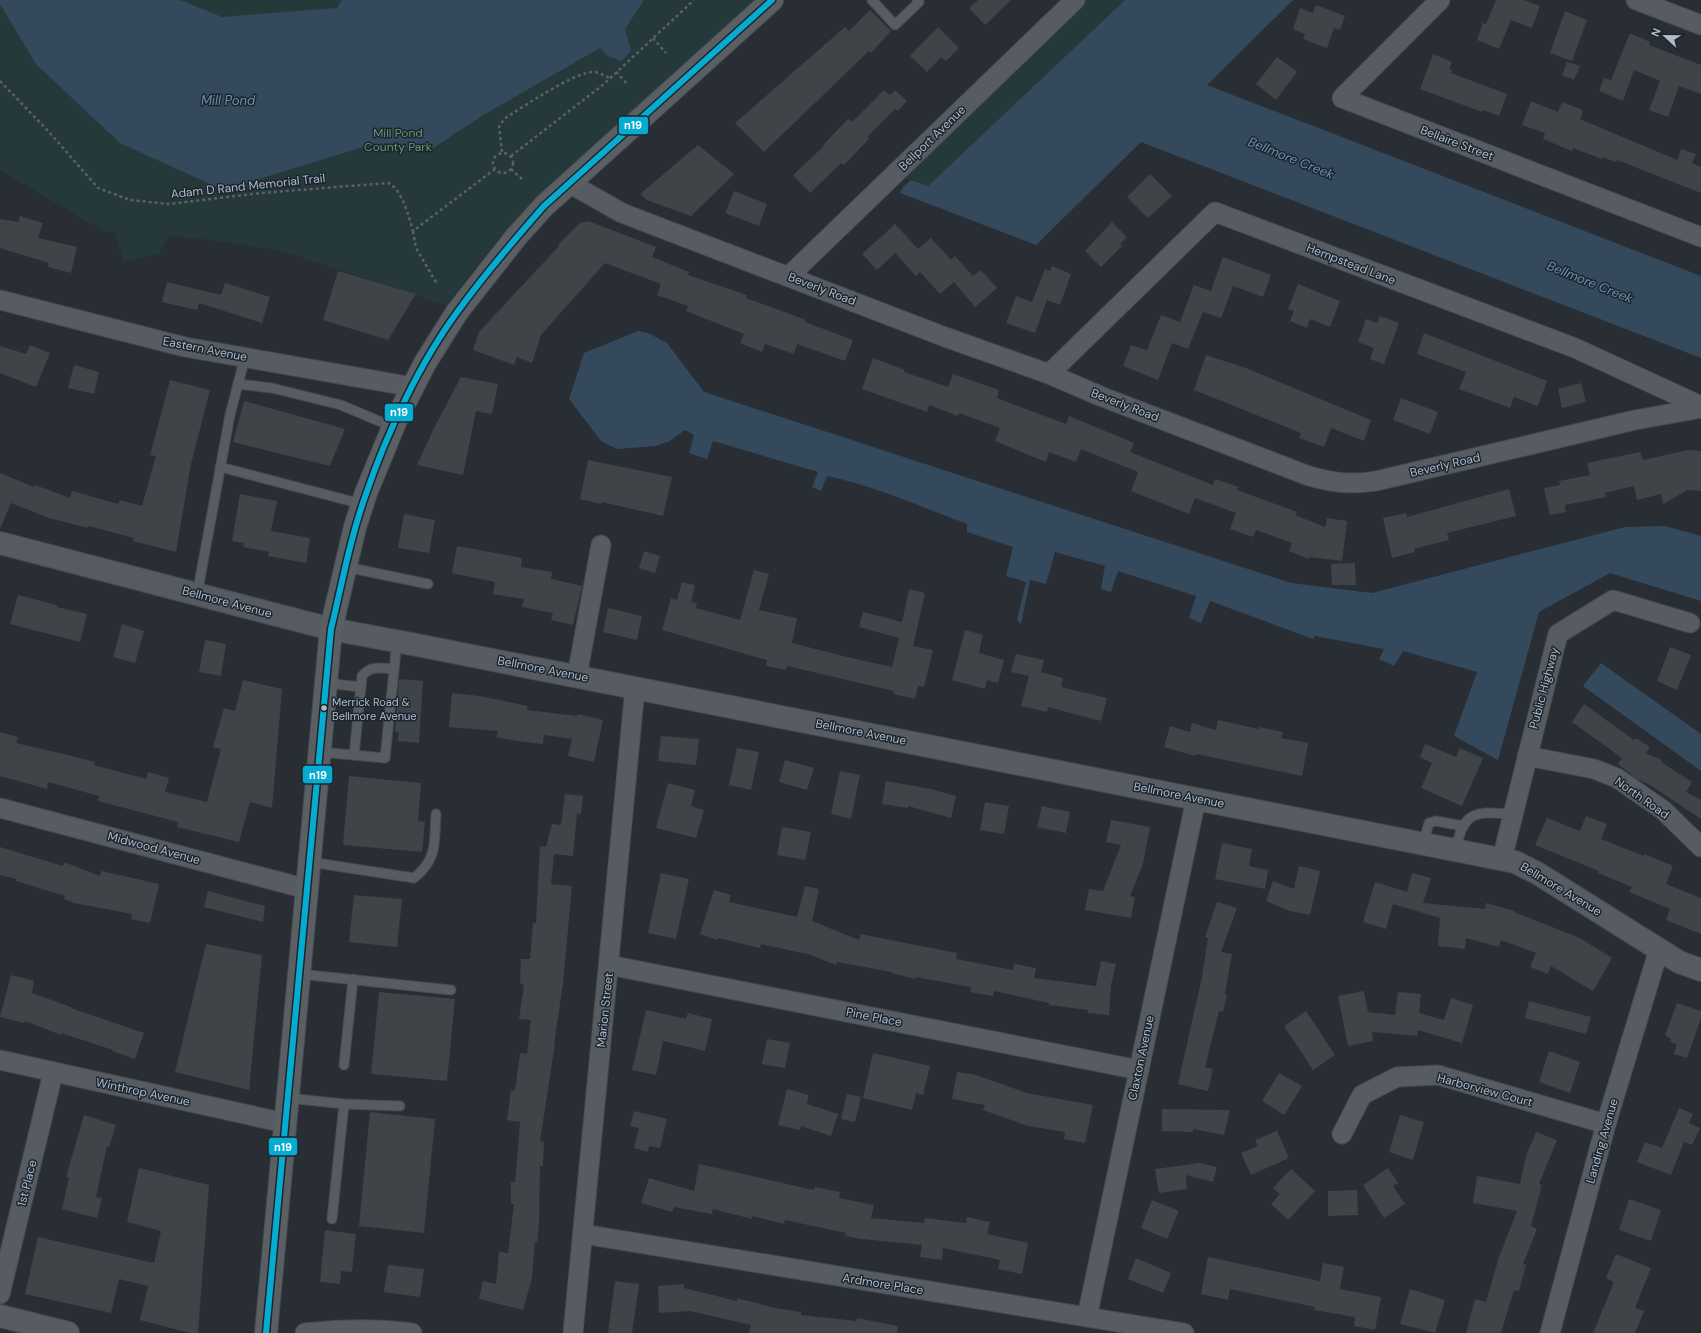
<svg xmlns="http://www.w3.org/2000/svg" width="1701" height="1333" font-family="'DM Sans',sans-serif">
<rect width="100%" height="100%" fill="#282e34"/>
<!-- green -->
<g fill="#25393a">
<polygon points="0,0 759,0 554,182 497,240 446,305 284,251 211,240 170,236 159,254 124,262 114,232 105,232 0,170"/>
<polygon points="1078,0 1125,0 928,186 897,175"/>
</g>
<!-- water -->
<g fill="#35495d">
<polygon points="0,0 180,0 222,17 337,8 342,0 644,0 625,29 631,51 621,61 608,56 600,48 485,114 433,148 366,146 223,190 120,143 36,64 0,4"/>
<polygon points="1125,0 1293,0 1207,85 1701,276 1701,358 1141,142 1036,245 900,193 904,186 911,180 928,186"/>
<path d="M 638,331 L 648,333 L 667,343 L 704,392 L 1291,583 L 1372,593 L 1625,527 L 1665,526 L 1701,536 L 1701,601 L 1610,573 L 1539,612 L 1498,760 L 1454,736 L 1477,672 L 1403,651 L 1394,666 L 1379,659 L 1384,649 L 1315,636 L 1313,639 L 1210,601 L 1201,623 L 1189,618 L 1196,596 L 1118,571 L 1111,592 L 1101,589 L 1105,566 L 1055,552 L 1046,584 L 1030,580 L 1021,624 L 1017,620 L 1026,582 L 1006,576 L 1013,547 L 967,532 L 967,524 C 921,507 875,486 827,476 L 821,491 L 812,487 L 818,472 L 713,441 L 707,459 L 689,453 L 694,435 L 685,430 L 668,442 L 655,446 L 617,449 L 601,441 L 569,399 L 584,353 Z"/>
<polygon points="1601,663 1701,734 1701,771 1583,686"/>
</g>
<!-- building -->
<g fill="#3f4449">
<polygon points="978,0 1011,0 985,25 969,8"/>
<polygon points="1496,0 1523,0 1540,6 1532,28 1511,20 1499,49 1477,40 1483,23 1486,24"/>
<polygon points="1316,5 1345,16 1340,30 1334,28 1327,48 1303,39 1305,34 1293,29 1300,8 1313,13"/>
<polygon points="870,10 891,31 871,53 869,51 764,152 735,123 845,27 849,31"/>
<polygon points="1565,11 1587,20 1572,61 1550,53"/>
<polygon points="938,27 959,48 946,61 941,57 927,72 910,56"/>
<polygon points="1630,33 1650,42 1649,45 1701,65 1701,94 1679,86 1668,117 1649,110 1660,81 1634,70 1623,101 1599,91 1604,78 1611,80"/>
<polygon points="1433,54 1452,62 1449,69 1452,70 1451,73 1507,94 1499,116 1483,110 1482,112 1420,89"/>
<polygon points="1277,57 1297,72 1276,100 1256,84"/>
<polygon points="1567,62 1580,66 1574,80 1562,75"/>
<polygon points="884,90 890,95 895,90 907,101 898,111 895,109 867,137 869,139 844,165 841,163 810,193 793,175 824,146 823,145 848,119 852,122"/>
<polygon points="1531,101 1558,112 1562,102 1583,110 1580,119 1677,160 1681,149 1696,154 1692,163 1701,167 1701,193 1617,160 1616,162 1602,157 1602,159 1573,148 1572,151 1543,139 1545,133 1522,125"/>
<polygon points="698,145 734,174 691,216 647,200 640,194"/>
<polygon points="1150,174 1172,196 1148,218 1127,197"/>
<polygon points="734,191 767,204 759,226 725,213"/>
<polygon points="20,216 43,223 38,238 77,247 71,273 48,267 49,263 0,248 0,219 18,222"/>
<polygon points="588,221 656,247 652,257 689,272 688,275 747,295 746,298 806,320 805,322 853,340 845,361 797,344 794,354 765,344 762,352 740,343 744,334 686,311 688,306 657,295 661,284 605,263 541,335 532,363 517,357 514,365 473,350 479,332 560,245 558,245 580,223"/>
<polygon points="1112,222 1127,237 1120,244 1122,246 1101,267 1085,251"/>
<polygon points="895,224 918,249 931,238 951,260 955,256 973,276 981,270 997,288 975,307 954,282 940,294 920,272 916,276 895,253 877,270 862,254"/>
<polygon points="1223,257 1271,275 1263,297 1233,286 1221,318 1203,312 1188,349 1172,343 1158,380 1123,366 1131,345 1147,350 1161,315 1180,322 1194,285 1211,291"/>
<polygon points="1052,266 1071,274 1060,305 1047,300 1035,333 1006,323 1016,296 1032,302 1045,269 1050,271"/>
<polygon points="338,271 416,294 388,340 323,320"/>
<polygon points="167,282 221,295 225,283 270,297 262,323 199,303 197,310 162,302"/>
<polygon points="1298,284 1340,301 1330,327 1310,319 1307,328 1290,321 1294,311 1288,309"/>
<polygon points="1380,316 1399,323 1384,364 1370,359 1374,348 1358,342 1366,319 1377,323"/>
<polygon points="1424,333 1547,381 1538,406 1514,397 1510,408 1459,389 1466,372 1417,354"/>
<polygon points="30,345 50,353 36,387 0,373 0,346 26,354"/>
<polygon points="1206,355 1246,368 1371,420 1364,441 1331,428 1324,447 1299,438 1301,433 1194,390"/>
<polygon points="873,358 905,370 904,372 948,387 953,374 999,390 997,398 1066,424 1069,416 1134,443 1130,452 1213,485 1215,479 1239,487 1237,490 1297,512 1295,515 1325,527 1327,518 1347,521 1342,561 1309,557 1308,559 1289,551 1292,543 1256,530 1253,537 1230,529 1236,513 1195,498 1189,514 1131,491 1138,472 1081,449 1076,462 1049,452 1046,462 995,441 1000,428 959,413 958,416 929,405 927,412 862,389"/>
<polygon points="74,365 99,372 94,394 68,388"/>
<polygon points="461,377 498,384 492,414 476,411 463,475 417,465 434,428"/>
<polygon points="170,380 210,390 191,464 176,552 133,541 134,538 89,526 88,528 49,518 11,503 0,529 0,473 34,487 35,485 70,498 72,491 118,504 120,500 142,506 156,456 150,455"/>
<polygon points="1581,383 1586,402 1562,408 1558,389"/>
<polygon points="1401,398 1438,412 1430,434 1393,420"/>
<polygon points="244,401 345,429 330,466 233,442"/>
<polygon points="1688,450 1701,451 1701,491 1688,490 1663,504 1661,494 1637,500 1634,486 1605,493 1606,497 1565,505 1566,512 1550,515 1544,488 1560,485 1559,481 1590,475 1587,463 1640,452 1643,460"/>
<polygon points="588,460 672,477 663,516 602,502 602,504 580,499"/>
<polygon points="1509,489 1516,516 1447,533 1449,540 1414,549 1415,552 1392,558 1383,518 1406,513 1407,517"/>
<polygon points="240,494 277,501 271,531 310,538 306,563 268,556 269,552 243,547 244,543 232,541"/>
<polygon points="404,514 435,520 429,553 398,548"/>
<polygon points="457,546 522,558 521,567 552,572 551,579 582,586 573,625 551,620 553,613 522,607 524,599 493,594 495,582 452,573"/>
<polygon points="644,551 660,556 655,573 639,568"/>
<polygon points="1355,563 1356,585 1332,585 1331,564"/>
<polygon points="754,570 769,574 759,610 797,618 792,643 843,656 892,667 899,638 859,627 863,612 902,622 909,589 925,593 913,646 933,650 924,687 918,686 915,699 893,694 894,691 787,666 786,670 766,666 767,660 662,630 671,598 677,600 682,582 695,585 691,602 697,603 696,608 740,620"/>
<polygon points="18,595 57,605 57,607 87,614 80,642 10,624"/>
<polygon points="608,608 642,616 637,640 603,632"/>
<polygon points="122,624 144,631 135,663 113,657"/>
<polygon points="965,630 983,635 979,653 1004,660 998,683 987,680 985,689 952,680"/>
<polygon points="205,640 226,644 221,676 199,672"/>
<polygon points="1670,647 1691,655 1677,690 1657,681"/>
<polygon points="1016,654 1044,660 1041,672 1063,678 1061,687 1107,698 1101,721 1048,707 1047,712 1021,706 1029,676 1011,672"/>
<polygon points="399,679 423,681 419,743 398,741 399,733 395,732"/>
<polygon points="243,680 282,689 272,808 250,802 239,842 177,827 178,822 98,801 99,796 48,782 47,789 0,776 0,732 18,737 16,743 68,755 95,762 94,765 146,779 148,772 169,778 165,792 207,802 221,749 213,747 224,708 235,711"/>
<polygon points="452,693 480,696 528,706 527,710 577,716 578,714 603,720 594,762 568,756 572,739 544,735 543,744 517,741 496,737 498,731 449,727"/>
<polygon points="1584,704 1634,740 1636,738 1650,747 1646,753 1662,760 1661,762 1692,782 1686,792 1701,800 1701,819 1650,785 1637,779 1618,764 1622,758 1572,722"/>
<polygon points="1218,720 1259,729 1259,727 1283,732 1281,738 1308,743 1302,776 1196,754 1195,756 1164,747 1170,726 1190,732 1192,723 1216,730"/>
<polygon points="661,736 699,739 696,765 658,761"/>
<polygon points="1425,744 1456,757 1460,748 1483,758 1462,806 1421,788 1432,763 1420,757"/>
<polygon points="737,748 759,752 751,790 729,785"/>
<polygon points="785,760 814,768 807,790 779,782"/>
<polygon points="840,771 860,775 851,819 831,814"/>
<polygon points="349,776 421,783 418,821 425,822 422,852 343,845"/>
<polygon points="886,781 931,789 956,796 951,818 908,806 908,808 882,804"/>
<polygon points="668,783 695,790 691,806 704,810 696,838 656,828"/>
<polygon points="565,794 583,796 581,814 577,813 573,856 554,854 551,884 572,886 563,984 554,1044 555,1044 540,1141 544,1142 543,1166 540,1166 539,1223 537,1242 535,1242 532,1278 523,1310 479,1299 483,1281 496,1284 499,1252 508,1253 514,1204 511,1204 511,1182 515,1182 520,1122 507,1120 511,1090 515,1091 520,1053 527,1054 531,1020 519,1019 524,985 520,984 521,959 530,959 533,923 536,923 540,846 546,847 552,824 561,825"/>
<polygon points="985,802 1009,806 1004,834 980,830"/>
<polygon points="1042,806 1070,812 1066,833 1037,827"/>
<polygon points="1586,816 1607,824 1601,839 1644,856 1645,854 1673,866 1666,884 1701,898 1701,934 1666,920 1670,909 1629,892 1632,887 1598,873 1599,871 1535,845 1547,818 1580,831"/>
<polygon points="1111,820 1150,827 1143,864 1130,896 1135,897 1131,918 1085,910 1089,889 1103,891 1121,845 1106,842"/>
<polygon points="782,827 811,832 805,860 777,855"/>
<polygon points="1222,843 1252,849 1249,866 1268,870 1265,889 1215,879"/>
<polygon points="0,847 63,866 64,862 100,876 101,871 159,884 150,923 131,919 132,914 74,903 64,899 65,896 16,881 17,879 0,875"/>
<polygon points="1299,866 1320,871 1310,915 1290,911 1266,901 1273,881 1294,889"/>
<polygon points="661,873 689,879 676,939 648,933"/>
<polygon points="1412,873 1431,878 1423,903 1485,909 1486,903 1515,911 1514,912 1580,938 1612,958 1593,991 1551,966 1548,974 1530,967 1536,953 1501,940 1499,947 1466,938 1465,949 1438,946 1440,918 1393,904 1386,929 1363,922 1375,882 1407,892"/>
<polygon points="805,886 819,889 812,921 859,940 860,934 911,944 957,953 956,959 1013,970 1014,964 1036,968 1034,978 1096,986 1101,961 1116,964 1111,985 1109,1015 1088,1013 1088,1010 1049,1005 1049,1003 994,991 993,996 970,992 971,987 916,977 915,979 892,973 892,972 837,962 836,965 811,955 761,944 760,948 718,938 717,940 700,934 714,890 731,895 729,902 797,917"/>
<polygon points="208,891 265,906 263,922 204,907"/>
<polygon points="354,895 402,899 397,947 349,942"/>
<polygon points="1217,902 1237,908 1221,952 1232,954 1225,994 1227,995 1223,1012 1219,1011 1205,1067 1213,1069 1208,1091 1178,1084 1202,977 1208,938 1205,937"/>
<polygon points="206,944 262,955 249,1090 175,1072"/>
<polygon points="11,975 34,981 32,993 71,1007 71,1008 144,1033 135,1059 112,1051 113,1050 61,1033 61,1035 25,1021 24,1023 0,1017"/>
<polygon points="1364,991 1368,1012 1395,1015 1398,992 1421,994 1419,1013 1444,1020 1451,998 1473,1005 1462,1043 1418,1030 1417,1036 1372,1032 1373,1041 1348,1046 1338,996"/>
<polygon points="379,992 455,999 447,1081 371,1074"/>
<polygon points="1529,1001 1591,1017 1586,1034 1525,1018"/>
<polygon points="1677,1003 1701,1011 1701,1018 1687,1058 1674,1054 1677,1044 1670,1042 1671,1039 1665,1035"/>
<polygon points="646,1010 686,1019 688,1013 712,1019 705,1051 663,1041 656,1075 632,1070"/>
<polygon points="1306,1011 1335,1055 1313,1070 1284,1026"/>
<polygon points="767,1039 790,1043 785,1068 762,1064"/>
<polygon points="1549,1051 1580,1062 1570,1093 1539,1082"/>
<polygon points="873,1053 930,1066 923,1095 916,1093 912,1110 863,1098"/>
<polygon points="957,1072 976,1075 1027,1093 1093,1105 1085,1143 1064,1139 1065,1132 1028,1126 983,1110 985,1105 952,1099"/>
<polygon points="1279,1073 1302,1086 1284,1115 1262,1101"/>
<polygon points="787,1089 809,1095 807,1104 838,1114 831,1136 801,1126 800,1130 778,1125"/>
<polygon points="847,1094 861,1097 855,1122 841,1119"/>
<polygon points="1679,1108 1693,1114 1689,1123 1700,1128 1692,1145 1684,1142 1671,1175 1637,1162 1645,1142 1662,1148"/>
<polygon points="1162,1109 1230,1110 1224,1135 1193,1129 1193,1132 1162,1131"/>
<polygon points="634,1111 667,1119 660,1148 649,1146 648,1152 634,1148 639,1128 630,1126"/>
<polygon points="370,1112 435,1119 424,1233 359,1226"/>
<polygon points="84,1115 116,1125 109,1147 107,1146 96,1197 102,1198 97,1218 62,1209 69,1178 66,1177"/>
<polygon points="1400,1115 1424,1122 1413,1160 1389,1152"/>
<polygon points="1277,1131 1289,1158 1251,1175 1241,1153 1258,1146 1255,1140"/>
<polygon points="1536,1132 1557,1140 1539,1184 1542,1185 1531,1226 1537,1229 1523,1264 1526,1265 1519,1291 1514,1290 1501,1333 1466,1333 1475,1299 1486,1302 1499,1257 1517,1211 1473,1203 1477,1176 1520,1184 1526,1156"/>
<polygon points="1200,1163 1217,1167 1213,1182 1186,1175 1187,1189 1159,1193 1155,1169"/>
<polygon points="699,1164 814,1190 815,1187 840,1192 839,1198 874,1205 871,1218 924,1223 925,1218 966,1223 967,1217 990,1222 987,1234 1028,1243 1022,1274 998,1269 1000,1260 943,1248 942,1260 920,1257 922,1245 862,1239 845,1236 846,1233 785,1220 784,1224 752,1216 752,1219 713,1209 712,1214 674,1207 672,1212 641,1203 649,1178 694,1191"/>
<polygon points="139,1168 209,1185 198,1333 190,1333 140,1320 148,1286 119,1279 111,1313 25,1294 38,1237 154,1263 161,1231 127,1222"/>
<polygon points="1388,1168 1398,1183 1393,1186 1405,1204 1384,1218 1363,1185"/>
<polygon points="1291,1169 1315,1191 1288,1220 1271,1204 1280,1194 1273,1188"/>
<polygon points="1357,1190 1358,1215 1328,1216 1328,1191"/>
<polygon points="1629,1199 1661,1210 1651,1241 1619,1230"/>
<polygon points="1152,1200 1179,1211 1167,1239 1141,1228"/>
<polygon points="325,1230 356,1234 352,1272 341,1271 340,1284 320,1282"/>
<polygon points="1616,1254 1651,1268 1635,1308 1644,1311 1635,1333 1593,1333 1614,1282 1606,1278"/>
<polygon points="1208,1257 1320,1281 1323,1263 1344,1267 1340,1289 1381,1297 1375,1330 1354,1326 1355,1317 1314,1310 1315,1307 1230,1289 1228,1300 1201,1294"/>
<polygon points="1136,1258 1171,1273 1163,1293 1128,1279"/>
<polygon points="388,1265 424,1269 420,1297 384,1292"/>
<polygon points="615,1281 639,1284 632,1333 608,1333"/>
<polygon points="684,1284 684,1288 737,1301 737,1298 775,1308 801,1312 801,1315 856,1321 857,1318 898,1326 897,1333 749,1333 751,1325 690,1311 659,1313 658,1286"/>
<polygon points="1410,1289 1445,1300 1435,1333 1400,1324"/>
</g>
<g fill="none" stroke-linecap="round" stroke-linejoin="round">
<!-- service casing -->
<g stroke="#464a4f" stroke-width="11">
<g id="service">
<polyline points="872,0 895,25 919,2 917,0"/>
<polyline points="238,384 272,388 341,405 393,427"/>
<polyline points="220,467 362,504"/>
<polyline points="346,567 428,584"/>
<polyline points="197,595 230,415 245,357"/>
<polyline points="326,683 361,687"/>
<polyline points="320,752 385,758 397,641"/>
<path d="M 354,755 L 362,676 C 371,665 381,668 394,669"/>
<polyline points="1423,843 1429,823 1436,821 1463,826"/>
<path d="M 1456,850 C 1463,809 1477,812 1513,814"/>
<path d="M 310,862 L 414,878 C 438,859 434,842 436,814"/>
<polyline points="299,974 451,990"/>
<polyline points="344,1065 353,979"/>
<polyline points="288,1098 344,1104 400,1106"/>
<polyline points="332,1219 344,1104"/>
</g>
</g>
<!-- minor casing -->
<g stroke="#464a4f" stroke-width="21">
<g id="minor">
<polyline points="1440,0 1342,98 1701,237"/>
<polyline points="1636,0 1701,25"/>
<path d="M 569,183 L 622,213 L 945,337 L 1049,374 L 1100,396 L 1309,476 C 1334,483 1351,485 1376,481 L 1635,420 L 1701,408"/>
<polyline points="789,276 1075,0"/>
<polyline points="0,300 185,347 413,387"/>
<polyline points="1049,374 1215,212 1575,348 1701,406"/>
<polyline points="577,676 601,545"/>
<polyline points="1527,756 1594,769 1617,778 1663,810 1701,847"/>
<polyline points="0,808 307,889"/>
<polyline points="1502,859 1558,634 1613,600 1690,623"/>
<polyline points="609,965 1139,1070"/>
<polyline points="0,1060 285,1123"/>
<polyline points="1342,1134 1362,1095 1397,1077 1438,1075 1606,1124"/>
<polyline points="583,1234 1184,1333"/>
<polyline points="0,1294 53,1073"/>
<polyline points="1087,1317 1196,799"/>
<path d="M 305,1333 C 341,1329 376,1328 412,1333"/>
<polyline points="573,1333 635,688"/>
<polyline points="1550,1333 1606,1124 1659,949"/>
</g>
</g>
<!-- tertiary casing -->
<g stroke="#464a4f" stroke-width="24">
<g id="tertiary">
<polyline points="331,629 417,645 1515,862 1537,873 1679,962 1701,970"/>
<polyline points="0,1316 68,1333"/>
</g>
</g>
<!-- secondary casing -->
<g stroke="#464a4f" stroke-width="24">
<polyline id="secondary" points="0,543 331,629"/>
</g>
<!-- primary casing -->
<g stroke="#454b51" stroke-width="24">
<polyline id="primary" points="266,1333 331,629 355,527 366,493 396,420 425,363 457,312 516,237 544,206 772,0"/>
</g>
<!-- path -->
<g stroke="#5b6166" stroke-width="2.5" stroke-dasharray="3 3" stroke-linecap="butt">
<polyline points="653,38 666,53"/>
<polyline points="616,72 628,85"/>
<path d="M 0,81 L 49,132 L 98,188 L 130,200 L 169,204 L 261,193 L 388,183 C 402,188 409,218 413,231 L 495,169"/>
<path d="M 502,152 L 499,127 L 504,119 C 521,108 577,70 595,72 C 600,73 605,76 610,78"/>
<circle cx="503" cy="163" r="10"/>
<polyline points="511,156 604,84 694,0"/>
<polyline points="511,169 524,181"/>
<polyline points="413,231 416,248 437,284"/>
</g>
<!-- service -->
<use href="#service" stroke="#575c63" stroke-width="9"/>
<!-- minor -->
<use href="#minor" stroke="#575c63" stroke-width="19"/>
<!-- tertiary -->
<use href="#tertiary" stroke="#575c63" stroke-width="22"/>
<!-- secondary -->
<use href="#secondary" stroke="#565b61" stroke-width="22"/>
<!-- primary -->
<use href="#primary" stroke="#5a5f64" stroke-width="22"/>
<!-- bus-1 casing -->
<g stroke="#1b252f" stroke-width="9">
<path id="bus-1" d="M 266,1333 L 331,629 C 342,584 350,538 366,494 C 386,435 420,362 458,311 C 484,275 514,240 544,206 L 772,0"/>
</g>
<!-- bus-1 -->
<use href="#bus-1" stroke="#06acd0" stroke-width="6"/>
</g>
<!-- markers -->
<circle fill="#b1bbc6" stroke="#1b252f" stroke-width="1.5" cx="324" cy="708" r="3.5"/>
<g text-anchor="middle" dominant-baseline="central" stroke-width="3" stroke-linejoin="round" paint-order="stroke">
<!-- bus labels -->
<g font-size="11" fill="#b1bbc6" stroke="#1b252f" text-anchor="start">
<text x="332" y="702">Merrick Road &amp;<tspan x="332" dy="14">Bellmore Avenue</tspan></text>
</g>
<!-- park labels -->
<g font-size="12" fill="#68976f" stroke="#1b252f">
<text x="398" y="133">Mill Pond<tspan x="398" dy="14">County Park</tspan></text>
</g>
<!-- street labels -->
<g font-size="12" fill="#b1bbc6" stroke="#1b252f">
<text transform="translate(932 138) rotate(-44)">Bellport Avenue</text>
<text transform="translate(1457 143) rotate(21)">Bellaire Street</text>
<text transform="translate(248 186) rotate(-6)">Adam D Rand Memorial Trail</text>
<text transform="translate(1351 264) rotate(21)">Hempstead Lane</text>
<text transform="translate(822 289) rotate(21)">Beverly Road</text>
<text transform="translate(205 349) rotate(11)">Eastern Avenue</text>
<text transform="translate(1125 405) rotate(21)">Beverly Road</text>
<text transform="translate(1445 465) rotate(-13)">Beverly Road</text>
<text transform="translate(227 602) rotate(15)">Bellmore Avenue</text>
<text transform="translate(543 669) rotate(11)">Bellmore Avenue</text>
<text transform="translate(1544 688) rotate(-75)">Public Highway</text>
<text transform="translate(861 732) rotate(11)">Bellmore Avenue</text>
<text transform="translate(1179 795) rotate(11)">Bellmore Avenue</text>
<text transform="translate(1642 798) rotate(35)">North Road</text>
<text transform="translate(154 848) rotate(15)">Midwood Avenue</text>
<text transform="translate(1561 889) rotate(31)">Bellmore Avenue</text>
<text transform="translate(605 1010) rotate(-84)">Marion Street</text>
<text transform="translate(874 1017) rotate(11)">Pine Place</text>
<text transform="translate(1141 1058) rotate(-78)">Claxton Avenue</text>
<text transform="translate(1485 1090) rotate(15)">Harborview Court</text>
<text transform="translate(143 1092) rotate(12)">Winthrop Avenue</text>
<text transform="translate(1602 1141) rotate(-74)">Landing Avenue</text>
<text transform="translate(27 1183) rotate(-76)">1st Place</text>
<text transform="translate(883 1284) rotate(9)">Ardmore Place</text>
</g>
<!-- water labels -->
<g font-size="13" font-style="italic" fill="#728faa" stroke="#1b252f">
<text x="228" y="100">Mill Pond</text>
<text transform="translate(1291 158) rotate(22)">Bellmore Creek</text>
<text transform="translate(1590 282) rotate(22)">Bellmore Creek</text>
</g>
</g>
<g stroke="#1b252f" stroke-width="1.5">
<rect x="618" y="116" width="31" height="19" rx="4" fill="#06acd0"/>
<rect x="384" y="403" width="30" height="19" rx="4" fill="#06acd0"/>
<rect x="302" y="765" width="31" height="19" rx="4" fill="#06acd0"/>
<rect x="268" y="1137" width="30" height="19" rx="4" fill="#06acd0"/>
</g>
<g font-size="11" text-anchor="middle" font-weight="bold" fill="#fff">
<text x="633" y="129">n19</text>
<text x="399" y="416">n19</text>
<text x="318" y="779">n19</text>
<text x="283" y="1151">n19</text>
</g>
<!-- north arrow -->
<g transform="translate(1665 36) rotate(292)" stroke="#1b252f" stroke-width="3" paint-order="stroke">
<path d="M0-3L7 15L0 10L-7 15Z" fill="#b1bbc6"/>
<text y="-6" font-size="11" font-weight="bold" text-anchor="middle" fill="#b1bbc6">N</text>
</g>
</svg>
